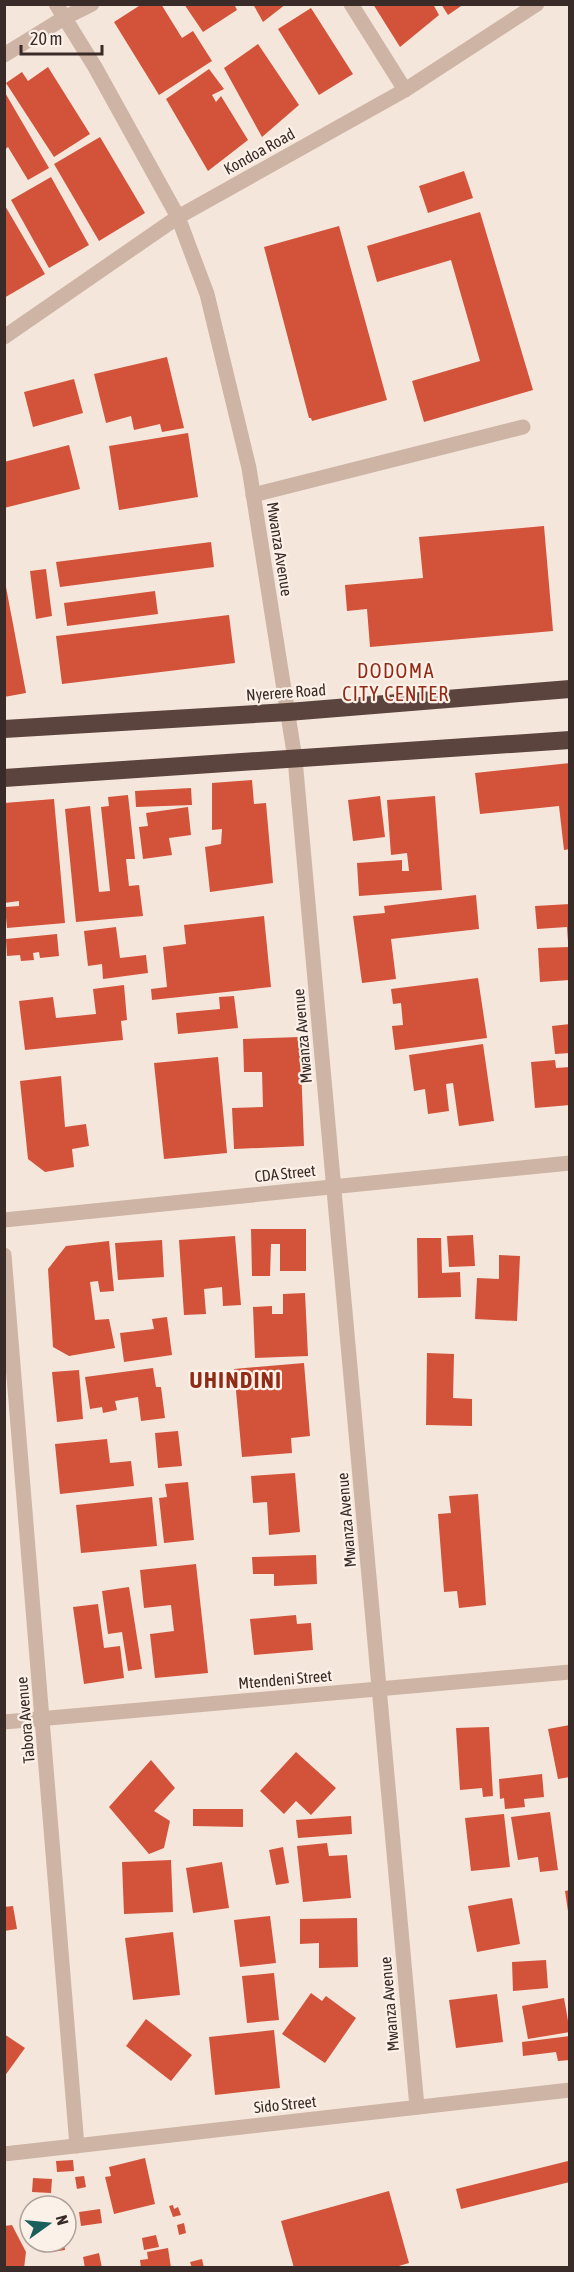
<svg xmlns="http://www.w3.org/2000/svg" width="574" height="2272" font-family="'Asap Condensed',sans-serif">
<rect width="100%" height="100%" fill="#f5e6db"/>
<!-- building -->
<g fill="#d3523a">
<polygon points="142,4 161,4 182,38 193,31 212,61 159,95 114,22"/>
<polygon points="184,4 234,4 237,10 203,32"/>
<polygon points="253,4 286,4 263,22"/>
<polygon points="373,4 433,4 439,15 400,47"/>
<polygon points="441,4 464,4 448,15"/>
<polygon points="311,8 353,74 319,95 278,29"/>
<polygon points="258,44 299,105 262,137 224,68"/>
<polygon points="48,67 90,134 54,157 6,83 22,72 28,81"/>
<polygon points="209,69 224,89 212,95 216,102 221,96 248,140 208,171 166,99"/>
<polygon points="4,91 49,168 28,180 8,147 4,150"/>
<polygon points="100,137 145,213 99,241 54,164"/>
<polygon points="464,171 473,198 428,213 419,186"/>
<polygon points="51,177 89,245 49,268 11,200"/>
<polygon points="4,204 45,274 4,298"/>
<polygon points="480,212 533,390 424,422 412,381 480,361 451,260 377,282 367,246"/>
<polygon points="339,226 387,400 312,421 311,418 309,418 264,247"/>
<polygon points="167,357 184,428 162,432 160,424 134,430 131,416 106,423 94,374"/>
<polygon points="74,379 83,413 33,427 24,392"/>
<polygon points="188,433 198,497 119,510 109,446"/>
<polygon points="69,445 80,489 4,508 4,462"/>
<polygon points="544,526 553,631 370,647 367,609 347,611 345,585 423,578 419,537"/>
<polygon points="211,542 214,567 60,587 56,562"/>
<polygon points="46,569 52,616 36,619 30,571"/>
<polygon points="6,587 26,693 4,697 4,588"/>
<polygon points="155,591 158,614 67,626 64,603"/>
<polygon points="229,615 235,663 62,684 56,636"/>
<polygon points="570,763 570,849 564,850 559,806 480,814 475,773"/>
<polygon points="252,780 254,804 266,803 273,883 210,892 205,847 221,844 222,829 212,830 212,783"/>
<polygon points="191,788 192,805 136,807 135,791"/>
<polygon points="128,795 135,859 126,859 129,886 139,885 143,916 76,922 65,809 90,806 99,892 110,891 101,807 109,806 108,797"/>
<polygon points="380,796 385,837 353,841 348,800"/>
<polygon points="435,796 442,890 359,896 357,863 402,860 402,871 409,871 407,853 391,855 387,800"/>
<polygon points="54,799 65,923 7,928 5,907 19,906 19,901 4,903 4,803"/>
<polygon points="188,807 191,835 169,838 172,855 143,859 139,827 148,826 146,813"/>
<polygon points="476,895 479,929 391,939 396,979 362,983 353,916 385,913 384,906"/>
<polygon points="570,904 570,942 568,942 567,927 537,929 535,906"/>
<polygon points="264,916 271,987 152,1000 151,989 167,987 163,947 186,944 184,925"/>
<polygon points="116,927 120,958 146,955 148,973 103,979 102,964 88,966 84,931"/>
<polygon points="57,934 59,956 40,958 39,952 33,953 34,960 21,961 20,955 7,956 6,939"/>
<polygon points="570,947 570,980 540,982 538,948"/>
<polygon points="478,978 487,1038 395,1050 392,1026 403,1025 401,1003 393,1004 391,989"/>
<polygon points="124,985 127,1020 121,1021 123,1040 25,1050 19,1001 53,997 56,1018 96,1014 93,989"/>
<polygon points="234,996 238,1028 178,1034 176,1013 220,1009 219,997"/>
<polygon points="570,1024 570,1053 555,1054 552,1026"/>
<polygon points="300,1037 304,1146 234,1149 232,1108 263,1107 262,1072 244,1072 243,1039"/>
<polygon points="483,1044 494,1121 459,1126 453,1083 446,1084 449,1111 428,1114 425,1089 414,1091 409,1055"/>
<polygon points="218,1057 227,1153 164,1159 154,1063"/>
<polygon points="555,1060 556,1068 570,1067 570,1105 535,1108 531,1062"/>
<polygon points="61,1076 65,1127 86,1124 89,1146 72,1149 74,1167 45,1172 28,1159 20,1081"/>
<polygon points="251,1229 306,1229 306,1271 280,1271 280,1244 271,1244 270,1276 252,1276"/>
<polygon points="473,1235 475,1266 449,1267 447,1236"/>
<polygon points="235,1236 241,1305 223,1306 222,1287 204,1289 206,1314 184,1315 179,1240"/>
<polygon points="417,1238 441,1238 442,1273 460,1272 461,1297 418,1298"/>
<polygon points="162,1240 164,1277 118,1280 115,1243"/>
<polygon points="109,1241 114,1291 100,1292 98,1281 90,1282 95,1320 109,1319 115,1348 69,1356 53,1347 48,1269 66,1246"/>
<polygon points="499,1255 520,1256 517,1321 475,1319 477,1278 499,1279"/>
<polygon points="305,1293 308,1356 255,1358 253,1307 272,1306 272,1314 283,1314 283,1294"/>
<polygon points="167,1317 172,1355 124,1362 120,1333 154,1329 152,1319"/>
<polygon points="427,1353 454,1354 453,1398 472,1399 472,1426 426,1425"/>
<polygon points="304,1363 310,1436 291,1438 292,1453 242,1457 234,1369"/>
<polygon points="153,1368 156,1387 161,1387 165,1418 141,1421 138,1397 115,1401 117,1410 103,1413 102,1407 90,1409 85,1377"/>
<polygon points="79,1370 83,1419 57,1422 52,1372"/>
<polygon points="178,1431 182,1466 158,1468 155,1433"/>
<polygon points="107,1439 110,1463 131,1461 134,1486 60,1494 55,1444"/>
<polygon points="295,1473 300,1532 269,1535 267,1502 253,1503 251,1476"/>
<polygon points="188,1482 194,1540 164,1543 159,1498 167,1497 165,1484"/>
<polygon points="478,1494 486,1605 459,1608 457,1591 444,1592 438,1514 451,1513 449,1496"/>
<polygon points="152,1497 157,1546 81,1553 76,1505"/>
<polygon points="316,1555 317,1584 274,1586 274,1574 253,1574 252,1557"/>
<polygon points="196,1564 208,1673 155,1678 150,1634 174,1631 171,1605 144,1608 140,1570"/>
<polygon points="129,1587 142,1669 128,1671 122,1632 108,1634 102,1591"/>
<polygon points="98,1604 104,1648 120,1646 124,1678 84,1684 73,1607"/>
<polygon points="296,1615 297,1624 311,1623 313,1650 254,1655 250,1619"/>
<polygon points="570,1725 570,1777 558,1779 548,1729"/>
<polygon points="489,1727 493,1796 483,1797 482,1788 460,1790 456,1728"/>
<polygon points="296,1752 336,1788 311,1815 296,1801 284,1814 260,1791"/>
<polygon points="151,1760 175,1788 154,1811 170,1821 164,1848 149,1854 109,1807"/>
<polygon points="542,1774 544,1797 524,1799 525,1807 505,1809 504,1798 500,1799 499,1779"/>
<polygon points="193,1809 243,1809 243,1827 193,1826"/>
<polygon points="550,1812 558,1870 540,1872 538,1857 518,1860 511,1817"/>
<polygon points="504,1814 510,1867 471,1871 465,1818"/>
<polygon points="351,1816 352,1834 298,1838 296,1820"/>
<polygon points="327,1843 329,1856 347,1855 351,1898 303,1902 297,1846"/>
<polygon points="283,1847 289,1883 276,1885 269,1850"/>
<polygon points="171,1860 173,1912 124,1914 122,1862"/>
<polygon points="222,1862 229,1908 193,1913 186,1868"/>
<polygon points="570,1890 570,1910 568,1911 565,1891"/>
<polygon points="512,1898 520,1944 477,1952 468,1906"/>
<polygon points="13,1906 17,1929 4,1931 4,1907"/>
<polygon points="270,1916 276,1963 240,1967 234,1920"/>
<polygon points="357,1918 358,1967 319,1968 319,1943 300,1944 300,1919"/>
<polygon points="173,1932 180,1995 133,2000 125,1938"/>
<polygon points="546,1960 548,1988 513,1991 512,1962"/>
<polygon points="274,1973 279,2020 247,2023 242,1976"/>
<polygon points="311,1993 322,2001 326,1996 356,2018 325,2063 282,2034"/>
<polygon points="497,1994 503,2042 456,2048 449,2000"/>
<polygon points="564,1998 570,2032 528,2039 522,2006"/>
<polygon points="146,2019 192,2055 171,2081 126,2046"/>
<polygon points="274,2030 280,2088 215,2095 209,2037"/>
<polygon points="4,2034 25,2048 4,2077"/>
<polygon points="570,2036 570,2060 558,2061 556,2052 523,2056 522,2042"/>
<polygon points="145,2158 155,2204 114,2214 105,2177 111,2176 109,2167"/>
<polygon points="73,2160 74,2171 57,2172 56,2161"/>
<polygon points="568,2161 570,2182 461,2209 456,2189"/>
<polygon points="84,2176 86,2187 77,2189 75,2177"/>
<polygon points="33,2178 52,2179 51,2193 32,2192"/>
<polygon points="389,2191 409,2263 392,2268 294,2268 281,2221"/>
<polygon points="173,2205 174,2209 178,2207 181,2215 173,2217 169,2206"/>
<polygon points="100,2209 102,2223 81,2226 79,2212"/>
<polygon points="184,2223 186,2233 179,2235 177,2225"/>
<polygon points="12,2225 26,2252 24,2268 4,2268 4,2226"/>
<polygon points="156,2235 159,2247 144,2250 142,2238"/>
<polygon points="64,2242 65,2250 52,2252 50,2243"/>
<polygon points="168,2248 171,2268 141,2268 140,2260 148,2259 147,2252"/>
<polygon points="99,2253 102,2268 85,2268 83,2257"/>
<polygon points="202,2259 204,2268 192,2268 190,2262"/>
</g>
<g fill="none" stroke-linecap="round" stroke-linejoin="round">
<!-- street -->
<g stroke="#ceb4a5" stroke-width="15">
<polyline points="56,4 95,67 178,217 207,294 249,468 295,759 417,2107"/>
<polyline points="351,4 405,90"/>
<polyline points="4,55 64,18 92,4"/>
<polyline points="4,337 178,217 405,90 537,4"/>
<polyline points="253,495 523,427"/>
<polyline points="4,1220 570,1163"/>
<polyline points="4,1255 77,2146"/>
<polyline points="4,1722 570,1672"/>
<polyline points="4,2154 570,2090"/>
</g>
<!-- highway -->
<g stroke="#5b443d" stroke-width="18">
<polyline points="4,729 288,712 570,689"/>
<polyline points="4,778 570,740"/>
</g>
</g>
<g text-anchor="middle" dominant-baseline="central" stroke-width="4.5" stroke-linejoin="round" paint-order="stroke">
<!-- street labels -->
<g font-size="16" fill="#392b27" stroke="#fcf1e8">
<text transform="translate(259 151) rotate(-29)">Kondoa Road</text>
<text transform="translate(280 549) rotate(81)">Mwanza Avenue</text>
<text transform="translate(286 692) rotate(-4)">Nyerere Road</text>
<text transform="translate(302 1036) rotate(-95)">Mwanza Avenue</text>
<text transform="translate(285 1173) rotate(-6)">CDA Street</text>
<text transform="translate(346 1520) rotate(-95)">Mwanza Avenue</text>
<text transform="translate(285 1679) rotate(-5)">Mtendeni Street</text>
<text transform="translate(25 1720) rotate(-95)">Tabora Avenue</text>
<text transform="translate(389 2004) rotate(-95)">Mwanza Avenue</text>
<text transform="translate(285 2104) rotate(-6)">Sido Street</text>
</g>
<!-- quarter labels -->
<g font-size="20" letter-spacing="1.5" fill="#912a17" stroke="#fcf1e8">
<text x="396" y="670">DODOMA<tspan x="396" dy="23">CITY CENTER</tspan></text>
</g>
<!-- district labels -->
<g font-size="22" font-weight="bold" letter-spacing="1.5" fill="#912a17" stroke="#fcf1e8">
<text x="236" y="1380">UHINDINI</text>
</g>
</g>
<!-- border -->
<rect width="574" height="2272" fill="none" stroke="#392b27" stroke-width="12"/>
<!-- north arrow -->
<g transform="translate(48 2224) rotate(75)"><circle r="28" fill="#fcf1e8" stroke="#aea29b" stroke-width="1.5"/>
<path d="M0-4.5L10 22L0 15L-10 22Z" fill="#185f5e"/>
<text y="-9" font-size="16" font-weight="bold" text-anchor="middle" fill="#392b27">N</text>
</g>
<!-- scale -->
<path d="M21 45v9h81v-9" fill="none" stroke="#392b27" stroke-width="3"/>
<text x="30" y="45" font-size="18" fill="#392b27" stroke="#fcf1e8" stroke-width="4.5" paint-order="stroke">20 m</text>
</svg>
